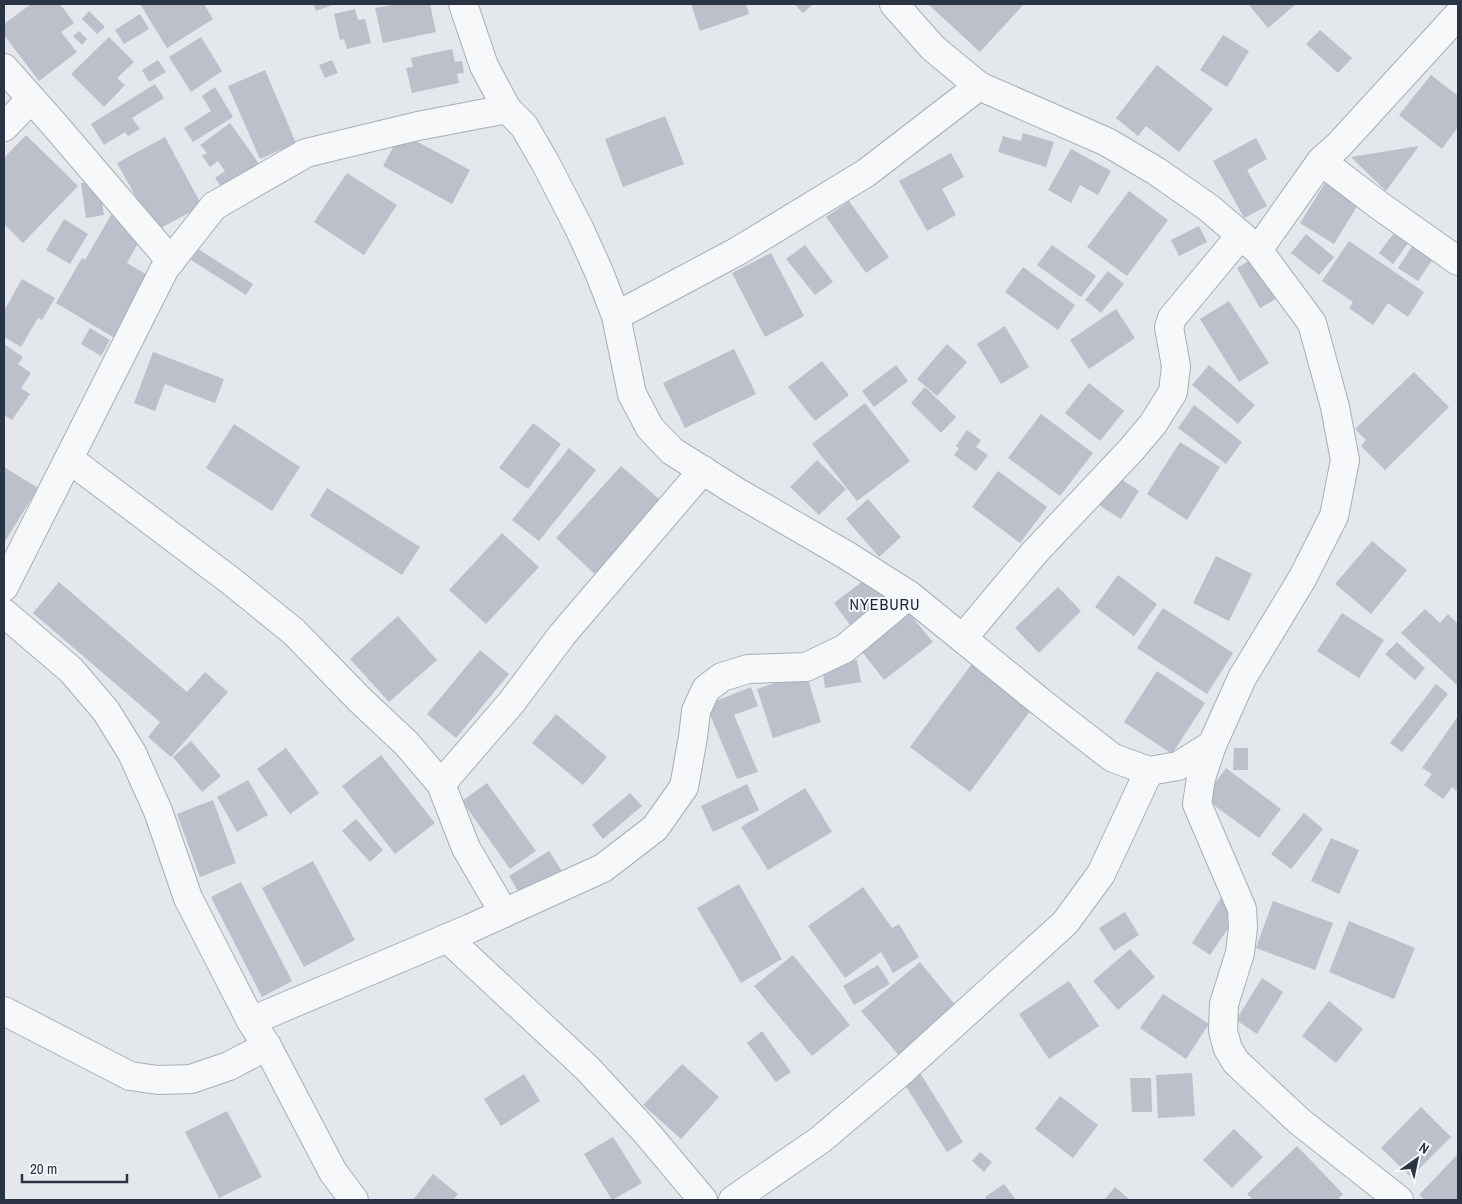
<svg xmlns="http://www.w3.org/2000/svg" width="1462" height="1204" font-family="'Archivo Narrow',sans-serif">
<rect width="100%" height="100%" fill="#e4e7ec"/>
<!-- building -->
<g fill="#bbc0ca">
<polygon points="31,4 60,4 74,23 61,32 77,52 39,81 4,35 4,24"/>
<polygon points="140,4 204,4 213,19 167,48"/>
<polygon points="313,4 335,4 316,11"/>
<polygon points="398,4 430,4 436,32 383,43 375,8"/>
<polygon points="691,4 746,4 749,14 700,31"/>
<polygon points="794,4 813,4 803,13"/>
<polygon points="930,4 1024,4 980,52 929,5"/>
<polygon points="1248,4 1296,4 1268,28"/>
<polygon points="355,9 358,20 365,19 371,43 347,49 344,39 340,40 334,14"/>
<polygon points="89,11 105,27 97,34 82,19"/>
<polygon points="140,14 149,29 124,44 115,30"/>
<polygon points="1320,30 1352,58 1338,73 1306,44"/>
<polygon points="79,31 87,39 82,45 73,36"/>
<polygon points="1223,35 1249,51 1227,87 1200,70"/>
<polygon points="109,37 134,62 117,78 125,85 104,107 71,74"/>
<polygon points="201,37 222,71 191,92 169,57"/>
<polygon points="452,49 455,62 462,61 464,73 457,74 459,83 412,93 406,68 413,67 411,58"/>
<polygon points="158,60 166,72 149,82 142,70"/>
<polygon points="332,60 338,73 325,78 319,65"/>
<polygon points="1157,65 1213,109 1179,152 1146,126 1138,136 1116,118"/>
<polygon points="265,70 296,143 260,159 228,86"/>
<polygon points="1431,75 1458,96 1458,127 1442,149 1399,115"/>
<polygon points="155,84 164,98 132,118 140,129 128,136 125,132 104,145 91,124"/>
<polygon points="215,87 233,117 193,142 184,128 211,111 202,96"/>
<polygon points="665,116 684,164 623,187 605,139"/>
<polygon points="230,123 262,168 226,194 215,178 225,171 218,161 210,167 202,156 207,153 200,145"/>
<polygon points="401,133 470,170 452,204 383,166"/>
<polygon points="1023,133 1054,142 1046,167 998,152 1003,136 1021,141"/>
<polygon points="26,135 78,186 23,243 4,224 4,158"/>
<polygon points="165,137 202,206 155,231 117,163"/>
<polygon points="1256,138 1267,159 1247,170 1267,206 1244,218 1213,161"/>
<polygon points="1419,146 1386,191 1351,157"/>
<polygon points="1071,149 1111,171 1098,195 1080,185 1071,203 1048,190"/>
<polygon points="951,153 964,177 942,189 956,215 927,231 899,181"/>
<polygon points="347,173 397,205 364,255 314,222"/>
<polygon points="99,181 104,215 86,218 81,183"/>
<polygon points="1325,183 1359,203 1334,244 1300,223"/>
<polygon points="1129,191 1168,220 1127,276 1087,247"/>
<polygon points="849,201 889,257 866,273 826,217"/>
<polygon points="111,215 143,234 127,263 154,279 118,340 56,303 82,258 85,260"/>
<polygon points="64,219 88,234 70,264 46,250"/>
<polygon points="1199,226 1207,242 1179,256 1171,240"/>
<polygon points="1397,229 1411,239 1393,264 1379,253"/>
<polygon points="1306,234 1334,257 1319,275 1291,253"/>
<polygon points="1417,239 1437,253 1418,281 1398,268"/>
<polygon points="1349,241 1424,292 1408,317 1388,303 1373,325 1349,308 1353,302 1322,281"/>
<polygon points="805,245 833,282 815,295 786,259"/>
<polygon points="1052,245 1096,276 1081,297 1037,265"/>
<polygon points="198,249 253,284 246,295 191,260"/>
<polygon points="771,253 804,316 765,337 732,273"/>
<polygon points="1259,255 1283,295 1260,308 1237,268"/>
<polygon points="1023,267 1075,305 1058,330 1005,292"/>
<polygon points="1108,271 1124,284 1101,313 1085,300"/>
<polygon points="22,279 55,298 42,320 38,318 21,347 4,337 4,311"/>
<polygon points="1229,301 1269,363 1239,382 1200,319"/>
<polygon points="1116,309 1135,338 1089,369 1070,340"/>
<polygon points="1005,326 1029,367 1001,384 977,344"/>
<polygon points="90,328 110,340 101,356 81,344"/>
<polygon points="4,344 23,357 18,364 31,373 21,388 30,394 12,420 4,415"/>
<polygon points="947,344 967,362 937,396 917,379"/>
<polygon points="734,349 756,394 685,428 663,383"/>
<polygon points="153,352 224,379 215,403 165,384 155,411 134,403"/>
<polygon points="822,361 849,395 815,421 788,387"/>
<polygon points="896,365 908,381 874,407 862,391"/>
<polygon points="1209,365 1255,405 1238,424 1192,385"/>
<polygon points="1414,372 1449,407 1385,470 1361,446 1366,440 1355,429"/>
<polygon points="1089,383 1124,411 1100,441 1065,413"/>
<polygon points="925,387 956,417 941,433 911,403"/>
<polygon points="865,403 910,461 857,501 812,444"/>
<polygon points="1194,405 1242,442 1226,464 1178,428"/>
<polygon points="1041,414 1093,453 1060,496 1008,458"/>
<polygon points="533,423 561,444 528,489 499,468"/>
<polygon points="234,424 300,467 272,511 206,468"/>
<polygon points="967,430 981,440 976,447 988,455 976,471 954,455 959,448 956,446"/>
<polygon points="1180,442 1220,467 1187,520 1147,494"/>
<polygon points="569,448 596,470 539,541 512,520"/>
<polygon points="817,460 846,489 819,515 790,487"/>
<polygon points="621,466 666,505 599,578 556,538"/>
<polygon points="4,467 38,488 4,543"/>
<polygon points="998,471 1047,507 1020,543 972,507"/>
<polygon points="1118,477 1139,491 1121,519 1099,505"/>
<polygon points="327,488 420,547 402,575 310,516"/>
<polygon points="868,499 901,537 879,557 846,519"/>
<polygon points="502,533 539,567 486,624 449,590"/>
<polygon points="1372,541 1407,570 1371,614 1335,584"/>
<polygon points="1216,556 1252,574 1229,621 1193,603"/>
<polygon points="871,575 887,596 850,625 834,603"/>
<polygon points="1118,575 1157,604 1134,636 1095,607"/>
<polygon points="59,582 187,692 205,672 228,692 171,757 148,737 160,722 33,613"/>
<polygon points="1058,587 1081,611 1039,653 1015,628"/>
<polygon points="1163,608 1233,653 1207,694 1137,648"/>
<polygon points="1425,609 1440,623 1448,614 1458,624 1458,686 1401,633"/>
<polygon points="908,612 933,642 884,680 860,649"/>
<polygon points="1342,613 1384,640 1359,678 1317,651"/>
<polygon points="398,616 437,660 389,702 350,659"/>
<polygon points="1397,642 1425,668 1415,680 1385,654"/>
<polygon points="480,650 509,674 456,738 427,714"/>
<polygon points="977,657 1037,702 970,792 910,747"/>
<polygon points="857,660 861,682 825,688 822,666"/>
<polygon points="1157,671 1205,703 1172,754 1124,722"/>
<polygon points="806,673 821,722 773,738 757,689"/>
<polygon points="1436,684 1448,694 1402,752 1390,743"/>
<polygon points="751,687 758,706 734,715 758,772 737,779 706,705"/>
<polygon points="556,714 607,757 583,785 532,743"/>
<polygon points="1458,716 1458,792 1452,787 1443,799 1424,785 1432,774 1422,768"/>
<polygon points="191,741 221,776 202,792 173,757"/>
<polygon points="286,748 319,793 290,814 257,769"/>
<polygon points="1234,748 1248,748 1248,770 1233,770"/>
<polygon points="381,755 435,823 395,854 342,786"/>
<polygon points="1226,768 1281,809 1259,838 1204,798"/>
<polygon points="248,780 268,815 237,832 217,797"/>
<polygon points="487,783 536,851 510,869 462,801"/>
<polygon points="747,784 759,810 713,832 701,806"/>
<polygon points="805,788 832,832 768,870 741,827"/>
<polygon points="630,793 642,806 603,839 592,825"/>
<polygon points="213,800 236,863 200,877 177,814"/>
<polygon points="1304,813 1323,829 1291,869 1271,854"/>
<polygon points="356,819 383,850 370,862 342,831"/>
<polygon points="1331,838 1359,850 1339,894 1311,881"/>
<polygon points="549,851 562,871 521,896 509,876"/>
<polygon points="313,861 355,940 304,967 262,888"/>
<polygon points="241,882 292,981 262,997 211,897"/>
<polygon points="739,884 782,959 741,983 697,908"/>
<polygon points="863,887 892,928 899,924 919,957 893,973 881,952 845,978 808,926"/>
<polygon points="1221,898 1240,911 1210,955 1192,943"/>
<polygon points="1273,901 1333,923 1315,970 1256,948"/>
<polygon points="1125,912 1139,935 1114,951 1099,928"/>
<polygon points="1349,921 1415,948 1394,999 1329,972"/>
<polygon points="1130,949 1155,977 1118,1010 1093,981"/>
<polygon points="793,955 850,1025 812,1056 754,986"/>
<polygon points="920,962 960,1011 902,1059 861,1011"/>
<polygon points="878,965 890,984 854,1005 843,986"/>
<polygon points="1262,978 1283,992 1257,1034 1236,1020"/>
<polygon points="1069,981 1099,1026 1049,1059 1019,1014"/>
<polygon points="1163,994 1209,1024 1186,1059 1140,1028"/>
<polygon points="1329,1001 1363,1029 1336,1063 1302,1036"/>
<polygon points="762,1031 791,1072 776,1082 747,1043"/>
<polygon points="682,1064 719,1097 681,1139 643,1105"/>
<polygon points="920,1073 963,1142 947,1152 904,1083"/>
<polygon points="1192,1073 1195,1116 1158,1118 1156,1075"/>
<polygon points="524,1074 540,1101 501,1126 484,1099"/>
<polygon points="1130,1078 1151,1078 1152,1112 1132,1112"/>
<polygon points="1060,1096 1098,1125 1073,1158 1035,1129"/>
<polygon points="1421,1107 1451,1137 1411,1177 1381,1148"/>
<polygon points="227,1111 262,1177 219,1198 185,1132"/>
<polygon points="1234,1129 1263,1157 1232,1188 1203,1160"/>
<polygon points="613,1137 642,1183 612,1200 584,1154"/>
<polygon points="1297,1146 1343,1194 1337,1200 1253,1200 1247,1194"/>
<polygon points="980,1152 992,1162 984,1172 972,1161"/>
<polygon points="1458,1154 1458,1200 1425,1200 1419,1195"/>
<polygon points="433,1174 458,1194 453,1200 413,1200"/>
<polygon points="1004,1184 1016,1200 987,1200 985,1197"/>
<polygon points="1115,1187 1130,1200 1104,1200"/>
</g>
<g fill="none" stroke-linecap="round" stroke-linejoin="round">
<!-- minor casing -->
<g stroke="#a9aeb7" stroke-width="30">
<g id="minor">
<polyline points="463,4 484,66 507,109 524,126 546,164 579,228 599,272 616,316 632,394 650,428 672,451 737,492 846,555 909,595 1042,703 1113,758 1149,771 1178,766 1212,745"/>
<polyline points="894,4 933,48 979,86 1107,142 1156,171 1209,208 1258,250 1312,323 1335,407 1345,460 1334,516 1302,579 1242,678 1212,745 1201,778 1197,804 1242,909 1243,927 1240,953 1224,1004 1223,1031 1228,1049 1236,1062 1299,1121 1399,1200"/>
<polyline points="4,68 53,123 171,261"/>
<polyline points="4,127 31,99"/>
<polyline points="1321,161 1380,206 1458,261"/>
<polyline points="1258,250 1321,161 1339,145 1458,15"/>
<polyline points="616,316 738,251 866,173 979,86"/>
<polyline points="69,459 231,581 294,632 360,700 406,743 441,784 466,848 504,913"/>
<polyline points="4,587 165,268 214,206 306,153 418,126 507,109"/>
<polyline points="4,613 71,670 106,711 132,753 158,811 188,898 251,1021 267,1046 333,1172 354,1200"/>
<polyline points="963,638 1035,552 1131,450 1153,424 1173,392 1176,366 1169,327 1172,318 1241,235"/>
<polyline points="441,784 511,703 562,635 703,470"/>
<polyline points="447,938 588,1069 645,1131 703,1200"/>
<polyline points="4,1011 130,1076 158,1080 191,1079 229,1066 267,1046"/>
<polyline points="251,1021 471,928 603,868 655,828 684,787 693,737 696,711 706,689 722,677 748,669 806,667 844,649 909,595"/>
<polyline points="733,1200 820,1140 903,1070 1065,923 1101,874 1149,771"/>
</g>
</g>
<!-- minor -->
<use href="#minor" stroke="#f7f8fa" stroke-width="28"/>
</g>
<g text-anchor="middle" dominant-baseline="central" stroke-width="4" stroke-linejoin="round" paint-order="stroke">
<!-- quarter labels -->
<g font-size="16" letter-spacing="1" fill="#1d2536" stroke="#f4f6f9">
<text x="885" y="604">NYEBURU</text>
</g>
</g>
<!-- border -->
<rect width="1462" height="1204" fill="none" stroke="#2b3445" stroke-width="10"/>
<!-- north arrow -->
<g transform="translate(1417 1159) rotate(33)" stroke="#f4f6f9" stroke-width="4" paint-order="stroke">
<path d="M0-4L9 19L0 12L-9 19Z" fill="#2b3445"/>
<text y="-8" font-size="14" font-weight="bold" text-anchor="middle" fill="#2b3445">N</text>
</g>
<!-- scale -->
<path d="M22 1174v8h105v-8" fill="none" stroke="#2b3445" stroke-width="2.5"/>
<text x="30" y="1174" font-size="15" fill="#2b3445" stroke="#f4f6f9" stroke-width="4" paint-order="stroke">20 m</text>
</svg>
